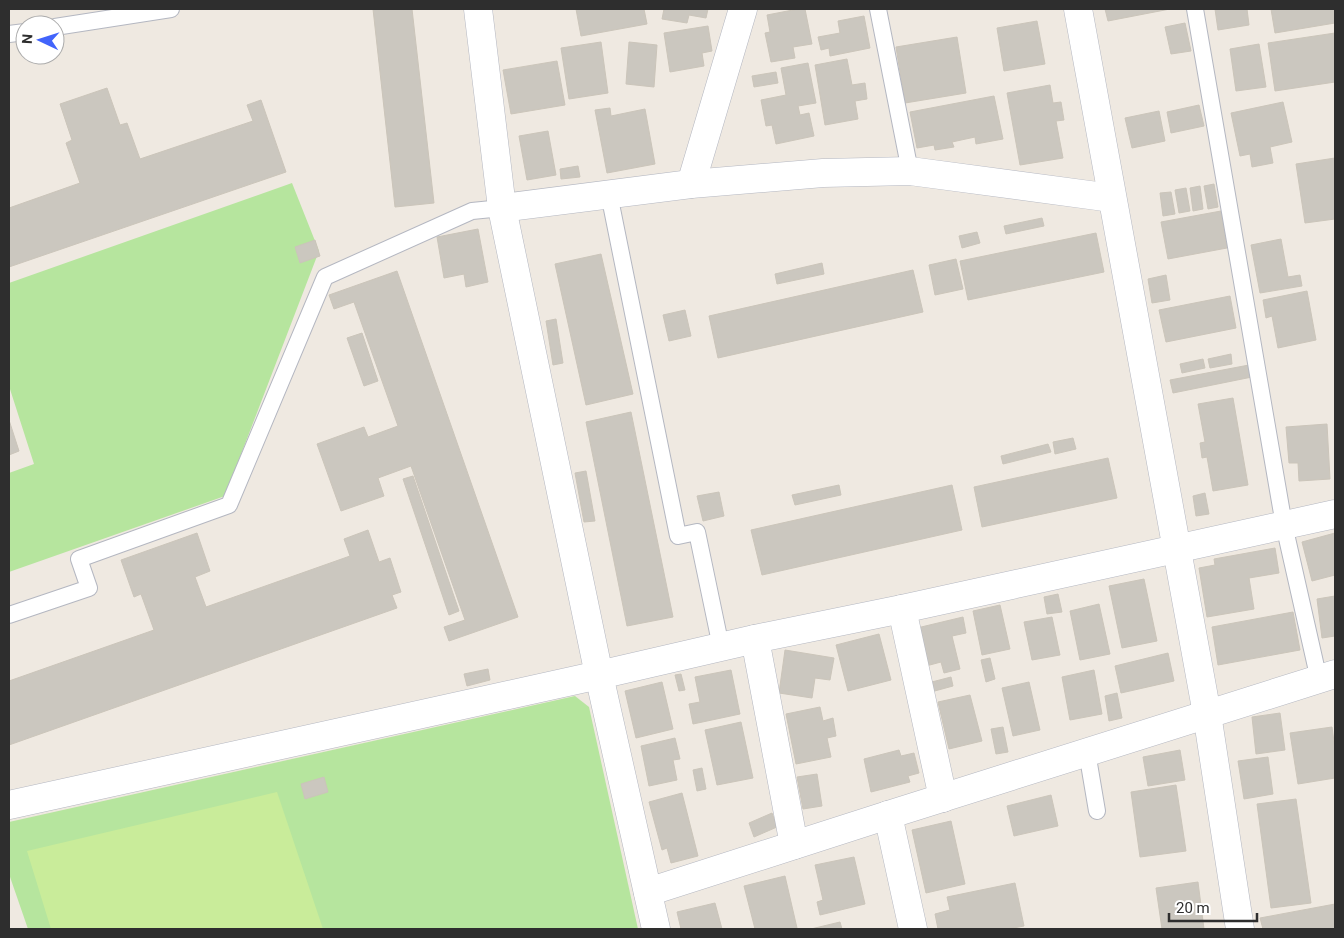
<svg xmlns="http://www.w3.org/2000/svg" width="1344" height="938" font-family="Roboto,sans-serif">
<rect width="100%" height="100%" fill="#efe9e1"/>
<!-- green -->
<g fill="#b6e59e">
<polygon points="292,183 319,251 225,496 9,572 9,473 34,464 9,386 9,283"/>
<polygon points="575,696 589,707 638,929 28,929 9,874 9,822"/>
</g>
<!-- pitch -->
<polygon fill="#c9ec9a" points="277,792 323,929 51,929 27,851"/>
<!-- building -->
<g fill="#cbc7bf" stroke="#cbc5ba">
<polygon points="373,9 412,9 434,203 395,207"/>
<polygon points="576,9 644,9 647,24 581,36"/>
<polygon points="664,9 708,9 706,18 689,15 687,23 662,19"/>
<polygon points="798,9 805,9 812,44 793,47 795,58 771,62 765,33 770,32 767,15"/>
<polygon points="1105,9 1170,9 1108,21"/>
<polygon points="1215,9 1247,9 1249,25 1218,30"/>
<polygon points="1271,9 1335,9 1335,23 1275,33"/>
<polygon points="864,16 870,48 830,56 829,48 821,50 818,37 840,33 838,21"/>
<polygon points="1037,21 1045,64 1004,71 997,28"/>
<polygon points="1185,23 1191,51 1171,54 1165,27"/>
<polygon points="708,26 712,51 702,53 704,66 670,72 664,33"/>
<polygon points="1335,33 1335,82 1275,91 1268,43"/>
<polygon points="957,37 966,93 905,103 896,47"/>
<polygon points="601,42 608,93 569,99 561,48"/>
<polygon points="629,42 657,45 654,87 626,84"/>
<polygon points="1259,44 1266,87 1236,91 1230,49"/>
<polygon points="847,59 852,85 865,83 867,99 855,101 858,119 825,125 815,65"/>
<polygon points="557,61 565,105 511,114 503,70"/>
<polygon points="808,63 816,103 798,106 800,115 809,113 814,136 776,144 772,125 766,126 761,100 786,95 781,68"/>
<polygon points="776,72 778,83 754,87 752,76"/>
<polygon points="1050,85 1053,103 1061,102 1064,120 1056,121 1063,158 1020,165 1007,93"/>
<polygon points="107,88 120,125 127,123 140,159 253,121 247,105 261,100 286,172 9,267 9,208 80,183 66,143 72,140 60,104"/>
<polygon points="994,96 1003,139 976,144 975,137 952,142 954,147 935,150 934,145 917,148 910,112"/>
<polygon points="1283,102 1292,142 1270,147 1273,163 1252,167 1250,154 1240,156 1231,113"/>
<polygon points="1199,105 1204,126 1171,133 1167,112"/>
<polygon points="610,108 611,116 645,109 655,164 607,173 595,110"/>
<polygon points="1159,111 1165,141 1132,148 1125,118"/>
<polygon points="548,131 556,175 527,180 519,136"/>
<polygon points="1335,158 1335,209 1334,209 1335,219 1305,223 1296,164"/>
<polygon points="578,166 580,177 561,179 560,169"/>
<polygon points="1214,184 1218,207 1208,209 1204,186"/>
<polygon points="1200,186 1203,209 1193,211 1190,188"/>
<polygon points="1186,188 1190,211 1179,213 1175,190"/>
<polygon points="1171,192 1175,214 1163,216 1160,193"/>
<polygon points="1221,211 1227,248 1168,259 1161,222"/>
<polygon points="1042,218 1044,226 1006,234 1004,226"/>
<polygon points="478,229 488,282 466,287 464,274 444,278 437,237"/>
<polygon points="977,232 980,243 962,248 959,236"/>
<polygon points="1096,233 1104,272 968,300 960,261"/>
<polygon points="1281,239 1288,277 1300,275 1302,286 1260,293 1251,245"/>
<polygon points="315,240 320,256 300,263 295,247"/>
<polygon points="601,254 633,394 586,405 555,264"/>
<polygon points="956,259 963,289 935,295 929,265"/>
<polygon points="822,263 824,274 777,284 775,274"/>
<polygon points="913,270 923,312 718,358 709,316"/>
<polygon points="397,271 518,617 449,641 444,627 465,620 411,466 378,478 384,496 341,511 317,444 364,427 368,437 398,426 354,302 334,309 329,295"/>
<polygon points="1166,275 1170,300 1152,303 1148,279"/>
<polygon points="1307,291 1316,340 1278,348 1272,316 1266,318 1263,300"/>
<polygon points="1230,296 1236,328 1166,342 1159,310"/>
<polygon points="685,310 691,336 669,341 663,315"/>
<polygon points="556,319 563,363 553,365 546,321"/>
<polygon points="362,333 378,381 364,386 347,338"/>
<polygon points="1231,354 1232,364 1210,368 1208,359"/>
<polygon points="1203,359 1205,368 1182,373 1180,364"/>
<polygon points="1249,365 1252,377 1173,393 1170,380"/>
<polygon points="1233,398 1248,485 1213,491 1207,457 1202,458 1200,443 1205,442 1198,404"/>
<polygon points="631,412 673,617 627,626 586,422"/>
<polygon points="9,420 19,451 9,455"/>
<polygon points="1327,424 1330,479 1299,481 1298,463 1289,463 1286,427"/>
<polygon points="1073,438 1076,449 1055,454 1053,442"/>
<polygon points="1048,444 1051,452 1003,464 1001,456"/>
<polygon points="1108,458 1117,498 982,527 974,487"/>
<polygon points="586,471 595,521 584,522 575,473"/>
<polygon points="413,476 459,611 449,615 403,479"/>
<polygon points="839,485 841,495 795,505 792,495"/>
<polygon points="952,485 962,530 762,575 751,530"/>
<polygon points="719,492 724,516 703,521 697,496"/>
<polygon points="1205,493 1209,514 1196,516 1193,496"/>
<polygon points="368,530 379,562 390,558 401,592 392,595 397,608 9,745 9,681 154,630 141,594 134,597 121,560 197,533 210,571 195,577 206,607 350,556 344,539"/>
<polygon points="1335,533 1335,575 1312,581 1302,542"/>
<polygon points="1275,548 1279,573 1249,578 1254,609 1207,617 1199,568 1215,565 1214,559"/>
<polygon points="1144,579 1157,641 1122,648 1109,586"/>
<polygon points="1058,594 1062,612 1047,614 1044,597"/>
<polygon points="1335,596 1335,636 1322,638 1317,599"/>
<polygon points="1099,604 1110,654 1080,660 1070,611"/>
<polygon points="1000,605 1010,649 982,655 973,611"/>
<polygon points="1293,612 1300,650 1218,665 1212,627"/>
<polygon points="963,617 966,633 952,636 960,669 944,673 941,662 926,666 917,628"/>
<polygon points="1052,617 1060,655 1032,660 1024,622"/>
<polygon points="879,634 891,680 848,691 836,645"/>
<polygon points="785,650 834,658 830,680 815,678 812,698 779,693"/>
<polygon points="1168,653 1174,681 1121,693 1115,666"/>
<polygon points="990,658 995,679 986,682 981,660"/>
<polygon points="488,669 490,680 467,686 464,674"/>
<polygon points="731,670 740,714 693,724 689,704 700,702 695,677"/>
<polygon points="1094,670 1102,714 1070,720 1062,677"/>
<polygon points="681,674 685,690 679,691 675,675"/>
<polygon points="951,677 953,686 931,692 928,683"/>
<polygon points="662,682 673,729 636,738 625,691"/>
<polygon points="1029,682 1040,730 1013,736 1002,688"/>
<polygon points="1117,693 1122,718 1109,721 1105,696"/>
<polygon points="970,695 982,741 949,749 938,702"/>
<polygon points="820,707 823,721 833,718 836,736 827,738 831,757 796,764 786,714"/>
<polygon points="1280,713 1285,750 1256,754 1252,717"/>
<polygon points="741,722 753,778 717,785 705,730"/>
<polygon points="1003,727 1008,752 996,754 991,729"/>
<polygon points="1332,727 1335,749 1335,778 1298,784 1290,733"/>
<polygon points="675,738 680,759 673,760 677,780 649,786 641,746"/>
<polygon points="899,750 901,756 914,753 919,773 908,776 910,782 871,792 864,759"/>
<polygon points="1180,750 1185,780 1148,786 1143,757"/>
<polygon points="1268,757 1273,794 1244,799 1238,761"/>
<polygon points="702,768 706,789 697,791 693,770"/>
<polygon points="817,774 822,806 803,809 797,777"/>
<polygon points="324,777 328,792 305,799 301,784"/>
<polygon points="1176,785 1186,851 1140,857 1131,792"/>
<polygon points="682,793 698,856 671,863 667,848 662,850 649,802"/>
<polygon points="1051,795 1058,826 1014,836 1007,806"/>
<polygon points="1296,799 1311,903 1271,908 1257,804"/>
<polygon points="772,813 777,827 754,837 749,823"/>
<polygon points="951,821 965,884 926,893 912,830"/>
<polygon points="854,857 865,904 820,915 817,902 823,900 815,865"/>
<polygon points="785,876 797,928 791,929 755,929 744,886"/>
<polygon points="1198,882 1204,929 1162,929 1156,888"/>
<polygon points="1015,883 1024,926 1008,929 938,929 935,914 950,910 947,897"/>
<polygon points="715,903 722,929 681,929 677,912"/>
<polygon points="1335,904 1335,929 1263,929 1260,918"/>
<polygon points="840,922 842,929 811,929"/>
</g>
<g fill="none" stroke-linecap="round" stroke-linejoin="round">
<!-- service casing -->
<g stroke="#b4b7c1" stroke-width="18">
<g id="service">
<polyline points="878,9 910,171"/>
<polyline points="1195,9 1284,525 1319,680"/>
<polyline points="55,27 171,9"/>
<polyline points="9,34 25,32"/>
<polyline points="609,194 678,536 697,532 721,647"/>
<polyline points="9,615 89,588 79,559 229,505 325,277 472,211 502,208"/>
<polyline points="1087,752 1097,811"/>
</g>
</g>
<!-- minor casing -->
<g stroke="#b4b7c1" stroke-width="29">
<g id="minor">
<polyline points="478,9 502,208 599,675 656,929"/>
<polyline points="1078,9 1207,714 1240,929"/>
<polyline points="691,184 743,9"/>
<polyline points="502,208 691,184 823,173 910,171 1112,198"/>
<polyline points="902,609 943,798"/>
<polyline points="755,639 794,845"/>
<polyline points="9,805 599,675 755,639 902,609 1335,514"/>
<polyline points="888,815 913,929"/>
<polyline points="648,892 888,815 1335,674"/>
</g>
</g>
<!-- service -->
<use href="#service" stroke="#fff" stroke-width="16"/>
<!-- minor -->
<use href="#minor" stroke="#fff" stroke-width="28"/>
</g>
<!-- border -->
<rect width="1344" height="938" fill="none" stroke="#2e2e2e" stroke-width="20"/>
<!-- north arrow -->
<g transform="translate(40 40) rotate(274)"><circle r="24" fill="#ffffff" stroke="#ababab"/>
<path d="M0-4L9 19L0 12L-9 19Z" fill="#4264fb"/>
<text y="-8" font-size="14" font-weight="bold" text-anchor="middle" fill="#2e2e2e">N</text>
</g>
<!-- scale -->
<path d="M1169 913v8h88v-8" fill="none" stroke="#2e2e2e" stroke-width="2.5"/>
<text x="1176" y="913" font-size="15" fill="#2e2e2e" stroke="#ffffff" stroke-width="4" paint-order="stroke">20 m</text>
</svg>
